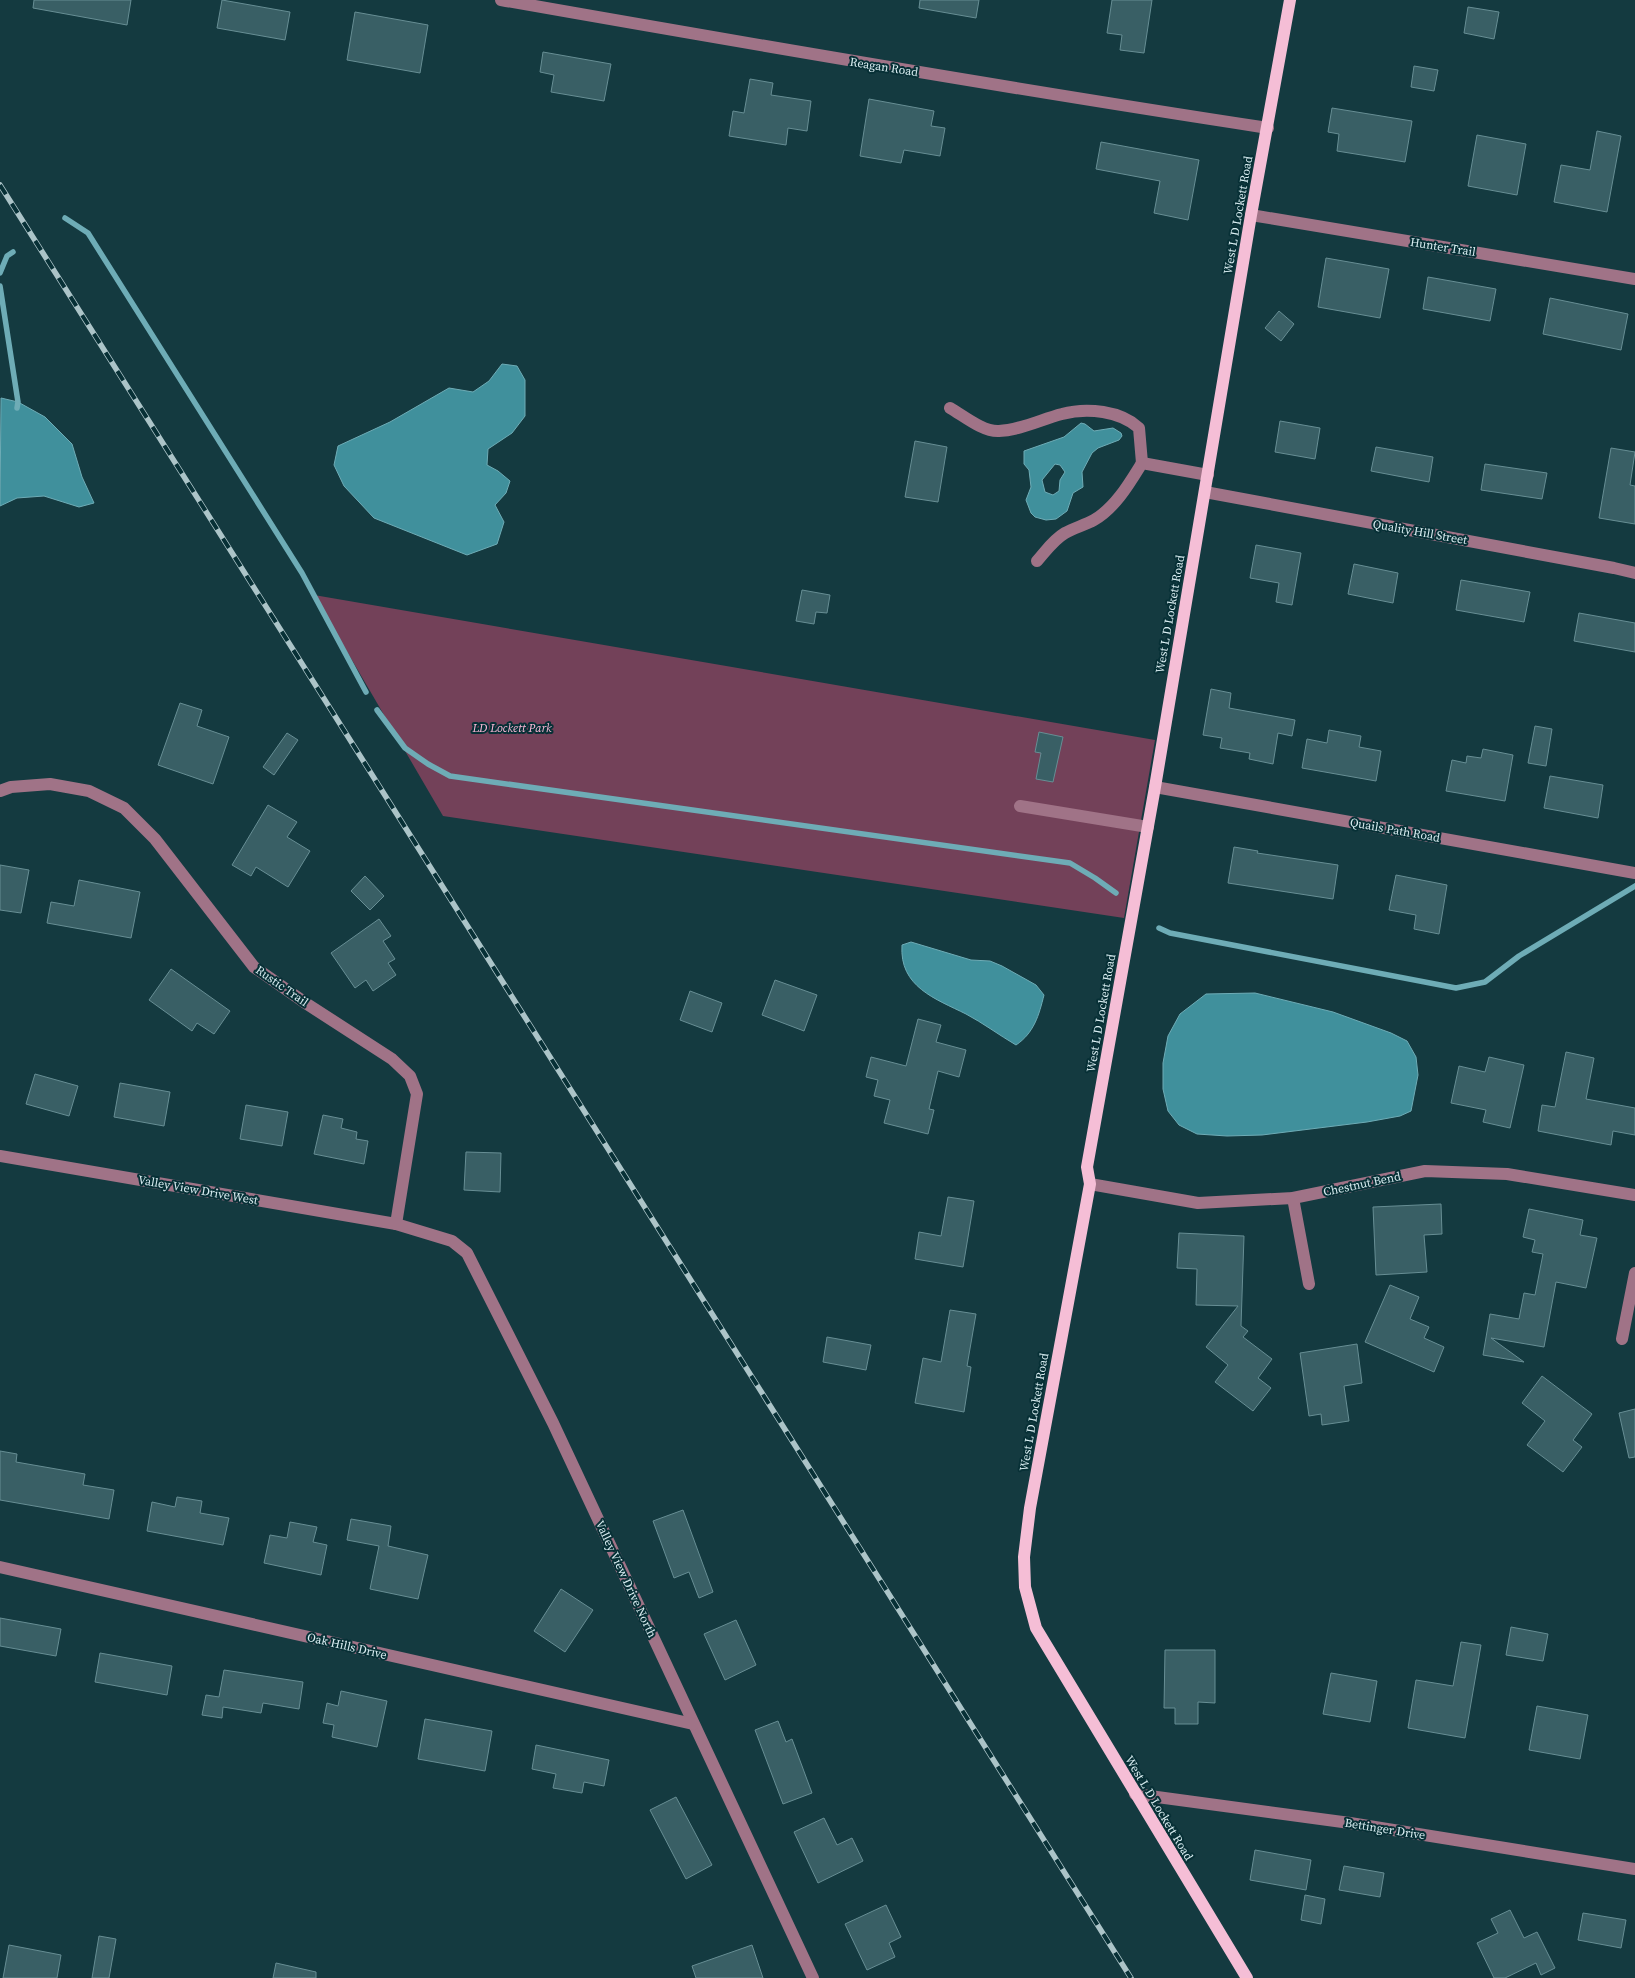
<svg xmlns="http://www.w3.org/2000/svg" width="1635" height="1978" font-family="'Source Serif 4',serif">
<rect width="100%" height="100%" fill="#143a40"/>
<!-- green -->
<polygon fill="#734159" points="314,595 1155,740 1124,918 443,816"/>
<!-- water -->
<g fill="#40909c" stroke="#6eacb6" fill-rule="evenodd">
<polygon points="502,364 517,366 525,380 525,416 512,433 488,449 487,465 498,471 510,481 506,493 495,505 504,522 497,544 467,555 374,518 344,486 334,465 338,446 390,422 449,388 473,392 489,381"/>
<polygon points="1,398 18,402 45,417 72,444 82,477 94,503 79,507 44,496 17,498 0,506"/>
<path d="M 1081,423 L 1085,424 L 1094,431 L 1113,428 L 1121,433 L 1122,436 L 1119,440 L 1098,448 L 1092,453 L 1082,472 L 1083,487 L 1073,493 L 1067,511 L 1056,519 L 1046,520 L 1035,517 L 1031,513 L 1026,500 L 1031,487 L 1029,470 L 1024,464 L 1024,451 L 1064,437 ZM 1055,464 L 1060,465 L 1065,472 L 1060,480 L 1059,491 L 1053,495 L 1045,492 L 1042,480 Z"/>
<path d="M 911,942 L 971,960 L 990,961 L 1002,966 L 1036,985 L 1044,995 C 1039,1015 1034,1033 1016,1045 C 999,1035 983,1023 966,1014 C 936,999 899,987 902,945 Z"/>
<polygon points="1255,993 1333,1012 1391,1033 1407,1041 1416,1057 1418,1075 1411,1111 1400,1116 1367,1122 1262,1135 1227,1136 1197,1134 1179,1125 1168,1111 1163,1089 1163,1063 1168,1036 1180,1014 1206,994"/>
</g>
<g fill="none" stroke-linecap="round" stroke-linejoin="round">
<!-- stream -->
<g stroke="#6eacb6" stroke-width="5.5">
<polyline points="65,218 88,233 302,573 366,692"/>
<polyline points="0,273 7,256 13,252"/>
<polyline points="0,286 18,402 17,408"/>
<polyline points="377,710 405,748 428,764 450,776 1070,863 1095,878 1116,893"/>
<polyline points="1159,928 1170,933 1456,988 1485,982 1519,956 1635,886"/>
</g>
</g>
<!-- building -->
<g fill="#395f65" stroke="#678e94">
<polygon points="34,0 131,0 127,25 33,8"/>
<polygon points="222,0 290,12 285,40 217,28"/>
<polygon points="920,0 979,0 976,18 919,8"/>
<polygon points="1112,0 1152,0 1144,53 1120,50 1122,35 1107,33"/>
<polygon points="1468,7 1499,12 1494,39 1464,33"/>
<polygon points="355,12 428,25 420,73 347,60"/>
<polygon points="543,52 611,64 604,101 551,92 554,75 540,72"/>
<polygon points="1414,66 1438,70 1434,91 1411,87"/>
<polygon points="750,79 773,83 771,95 811,101 807,131 788,128 786,145 729,136 733,111 744,113"/>
<polygon points="869,99 934,111 931,126 945,128 940,156 904,150 901,163 860,156"/>
<polygon points="1332,108 1412,121 1405,162 1337,151 1339,134 1328,132"/>
<polygon points="1597,131 1621,136 1607,212 1554,202 1561,165 1590,170"/>
<polygon points="1477,135 1526,144 1517,195 1468,186"/>
<polygon points="1101,142 1199,160 1188,220 1154,213 1160,181 1096,169"/>
<polygon points="1326,258 1389,269 1380,318 1318,307"/>
<polygon points="1428,277 1496,289 1490,321 1423,309"/>
<polygon points="1550,298 1628,314 1621,350 1543,334"/>
<polygon points="1279,311 1294,324 1281,341 1265,328"/>
<polygon points="1280,421 1320,428 1315,459 1275,452"/>
<polygon points="915,441 947,447 938,502 905,497"/>
<polygon points="1376,447 1433,457 1429,482 1371,471"/>
<polygon points="1611,448 1635,452 1630,485 1635,486 1635,524 1599,518"/>
<polygon points="1485,464 1547,473 1542,499 1481,490"/>
<polygon points="1256,545 1301,553 1292,605 1276,602 1279,583 1250,578"/>
<polygon points="1354,564 1398,573 1393,603 1348,594"/>
<polygon points="1461,580 1530,592 1524,622 1456,610"/>
<polygon points="802,590 830,595 827,613 816,612 814,624 796,621"/>
<polygon points="1579,613 1635,623 1635,652 1574,641"/>
<polygon points="1211,689 1231,693 1229,708 1295,720 1292,736 1278,733 1273,764 1249,759 1250,753 1220,748 1222,738 1203,735"/>
<polygon points="180,703 202,710 197,726 229,737 213,784 158,765"/>
<polygon points="1535,726 1552,729 1546,766 1528,763"/>
<polygon points="1329,730 1361,736 1359,747 1381,751 1376,781 1302,768 1307,739 1327,743"/>
<polygon points="1039,732 1063,737 1053,782 1036,779 1041,753 1035,752"/>
<polygon points="287,733 298,740 274,775 263,767"/>
<polygon points="1483,749 1513,755 1505,801 1446,791 1452,760 1466,763 1467,756 1481,758"/>
<polygon points="1550,776 1603,785 1598,818 1544,808"/>
<polygon points="268,805 297,822 287,837 310,851 288,887 256,867 251,876 232,865"/>
<polygon points="1234,847 1258,851 1257,853 1338,865 1333,899 1228,883"/>
<polygon points="0,865 29,870 21,913 0,910"/>
<polygon points="1396,875 1447,885 1439,934 1414,929 1416,915 1389,910"/>
<polygon points="365,876 384,896 370,910 351,891"/>
<polygon points="79,880 140,892 131,938 47,923 51,902 74,906"/>
<polygon points="379,919 391,936 383,941 395,959 388,963 396,975 373,991 366,980 355,988 331,953"/>
<polygon points="171,969 230,1011 214,1034 197,1023 192,1031 149,1000"/>
<polygon points="775,980 817,995 804,1031 762,1015"/>
<polygon points="690,991 722,1003 712,1032 680,1020"/>
<polygon points="918,1019 941,1025 936,1042 966,1050 959,1077 938,1071 929,1109 934,1110 928,1134 884,1123 890,1100 874,1096 878,1080 866,1077 871,1057 906,1066"/>
<polygon points="1566,1052 1594,1058 1586,1099 1635,1108 1635,1135 1613,1131 1611,1145 1538,1131 1542,1105 1555,1107"/>
<polygon points="1489,1057 1524,1065 1510,1128 1483,1122 1486,1110 1451,1103 1459,1066 1485,1072"/>
<polygon points="35,1074 78,1086 69,1116 26,1104"/>
<polygon points="120,1083 170,1092 164,1126 114,1117"/>
<polygon points="246,1105 288,1112 282,1146 240,1139"/>
<polygon points="323,1115 343,1119 341,1128 357,1132 356,1139 368,1141 364,1164 314,1154"/>
<polygon points="466,1152 501,1153 500,1192 464,1190"/>
<polygon points="948,1197 974,1201 963,1267 915,1259 919,1232 941,1236"/>
<polygon points="1441,1204 1442,1234 1424,1235 1427,1272 1376,1275 1373,1207"/>
<polygon points="1529,1209 1583,1220 1580,1235 1597,1238 1586,1288 1556,1282 1544,1347 1491,1338 1524,1362 1483,1355 1490,1314 1519,1319 1524,1293 1535,1295 1543,1254 1532,1252 1535,1240 1523,1237"/>
<polygon points="1179,1233 1244,1236 1241,1326 1248,1331 1243,1337 1272,1359 1258,1378 1271,1388 1253,1411 1215,1382 1228,1365 1206,1347 1238,1306 1196,1305 1197,1269 1177,1268"/>
<polygon points="1390,1285 1419,1297 1410,1319 1429,1327 1424,1338 1444,1347 1434,1372 1365,1342"/>
<polygon points="950,1310 976,1314 967,1366 971,1367 964,1412 915,1403 923,1358 941,1362"/>
<polygon points="827,1337 871,1345 866,1370 823,1362"/>
<polygon points="1357,1344 1362,1383 1344,1386 1349,1421 1322,1425 1321,1414 1309,1416 1300,1353"/>
<polygon points="1542,1376 1592,1414 1573,1440 1582,1447 1563,1472 1527,1445 1545,1421 1522,1403"/>
<polygon points="1635,1409 1635,1457 1629,1458 1619,1413"/>
<polygon points="0,1451 17,1454 16,1462 85,1474 83,1485 114,1490 109,1519 0,1500"/>
<polygon points="177,1497 202,1501 200,1513 229,1518 223,1545 147,1531 152,1502 175,1507"/>
<polygon points="683,1510 713,1592 699,1598 689,1572 674,1578 653,1521"/>
<polygon points="351,1519 391,1526 388,1546 428,1555 418,1599 370,1589 379,1546 347,1540"/>
<polygon points="290,1522 317,1527 313,1542 327,1545 321,1575 264,1563 270,1535 287,1538"/>
<polygon points="561,1589 593,1610 565,1652 534,1631"/>
<polygon points="0,1618 61,1629 56,1656 0,1646"/>
<polygon points="736,1620 756,1665 725,1680 704,1634"/>
<polygon points="1511,1627 1548,1634 1543,1661 1506,1655"/>
<polygon points="1461,1642 1481,1645 1465,1738 1408,1728 1416,1680 1453,1686"/>
<polygon points="1165,1650 1215,1650 1215,1703 1198,1702 1198,1724 1175,1724 1175,1708 1164,1708"/>
<polygon points="100,1653 172,1666 167,1695 95,1682"/>
<polygon points="224,1670 303,1682 299,1709 263,1703 261,1713 223,1707 222,1718 202,1715 206,1695 219,1697"/>
<polygon points="1331,1673 1377,1681 1370,1722 1323,1714"/>
<polygon points="341,1691 387,1701 377,1747 332,1737 334,1725 323,1723 327,1703 338,1706"/>
<polygon points="1537,1706 1588,1715 1580,1759 1529,1750"/>
<polygon points="425,1719 492,1731 485,1771 418,1759"/>
<polygon points="778,1721 786,1742 792,1739 812,1793 783,1804 755,1730"/>
<polygon points="536,1745 609,1760 604,1786 584,1782 582,1793 553,1788 556,1774 532,1769"/>
<polygon points="676,1797 712,1865 686,1879 650,1810"/>
<polygon points="824,1818 837,1845 852,1838 863,1861 818,1883 794,1832"/>
<polygon points="1255,1850 1311,1860 1306,1890 1250,1880"/>
<polygon points="1344,1866 1384,1873 1380,1897 1339,1890"/>
<polygon points="1305,1895 1325,1899 1321,1924 1301,1920"/>
<polygon points="886,1905 901,1937 889,1943 895,1957 867,1970 845,1924"/>
<polygon points="1510,1910 1524,1938 1537,1932 1555,1968 1541,1975 1536,1963 1505,1978 1494,1978 1477,1943 1498,1933 1491,1919"/>
<polygon points="1583,1913 1626,1920 1621,1948 1578,1940"/>
<polygon points="99,1936 116,1939 109,1978 92,1978"/>
<polygon points="9,1945 61,1955 57,1978 3,1978"/>
<polygon points="752,1945 763,1978 696,1978 692,1966"/>
<polygon points="276,1963 316,1972 316,1978 273,1978"/>
</g>
<g fill="none" stroke-linecap="round" stroke-linejoin="round">
<!-- minor -->
<g stroke="#a07387" stroke-width="12">
<path d="M 501,0 C 756,45 1012,89 1268,128"/>
<polyline points="1251,215 1635,279"/>
<path d="M 950,408 C 964,416 983,432 999,431 C 1021,430 1042,419 1062,414 C 1087,407 1121,411 1139,428 L 1142,463"/>
<polyline points="1205,492 1614,568 1635,573"/>
<path d="M 1037,561 C 1046,551 1053,540 1065,533 C 1074,528 1085,525 1094,520 C 1115,508 1129,484 1142,463 L 1208,475"/>
<polyline points="1155,787 1635,873"/>
<polyline points="0,791 11,787 50,784 89,791 124,808 155,839 254,967 307,1004 392,1059 410,1076 417,1094 396,1224"/>
<polyline points="1020,806 1148,827"/>
<polyline points="0,1156 396,1224 452,1241 467,1253 553,1423 813,1978"/>
<polyline points="1090,1184 1198,1203 1293,1198 1425,1171 1507,1174 1635,1195"/>
<polyline points="1293,1198 1309,1284"/>
<polyline points="1622,1339 1635,1273"/>
<polyline points="0,1567 693,1724"/>
<polyline points="1135,1794 1350,1823 1635,1869"/>
</g>
<!-- major -->
<polyline stroke="#f5bed6" stroke-width="12" points="1247,1978 1036,1628 1025,1587 1024,1557 1030,1508 1090,1184 1087,1167 1155,787 1251,215 1290,0"/>
<!-- rail casing -->
<g stroke="#acc4c8" stroke-width="5.5">
<polyline id="rail" points="0,185 1131,1978"/>
</g>
<!-- rail -->
<use href="#rail" stroke="#073036" stroke-width="4" stroke-dasharray="11" stroke-linecap="butt"/>
</g>
<g text-anchor="middle" dominant-baseline="central" stroke-width="4" stroke-linejoin="round" paint-order="stroke">
<!-- street labels -->
<g font-size="12" fill="#d9edf1" stroke="#073036">
<text transform="translate(884 67) rotate(9)">Reagan Road</text>
<text transform="translate(1238 215) rotate(-80)">West L D Lockett Road</text>
<text transform="translate(1443 247) rotate(9)">Hunter Trail</text>
<text transform="translate(1420 532) rotate(10)">Quality Hill Street</text>
<text transform="translate(1170 614) rotate(-80)">West L D Lockett Road</text>
<text transform="translate(1395 830) rotate(10)">Quails Path Road</text>
<text transform="translate(282 986) rotate(35)">Rustic Trail</text>
<text transform="translate(1101 1013) rotate(-80)">West L D Lockett Road</text>
<text transform="translate(1362 1184) rotate(-12)">Chestnut Bend</text>
<text transform="translate(198 1190) rotate(10)">Valley View Drive West</text>
<text transform="translate(1034 1412) rotate(-80)">West L D Lockett Road</text>
<text transform="translate(626 1579) rotate(65)">Valley View Drive North</text>
<text transform="translate(347 1646) rotate(13)">Oak Hills Drive</text>
<text transform="translate(1159 1808) rotate(59)">West L D Lockett Road</text>
<text transform="translate(1385 1829) rotate(9)">Bettinger Drive</text>
</g>
<!-- park labels -->
<g font-size="12" font-style="italic" fill="#ffbad9" stroke="#073036">
<text x="512" y="728">LD Lockett Park</text>
</g>
</g>
</svg>
